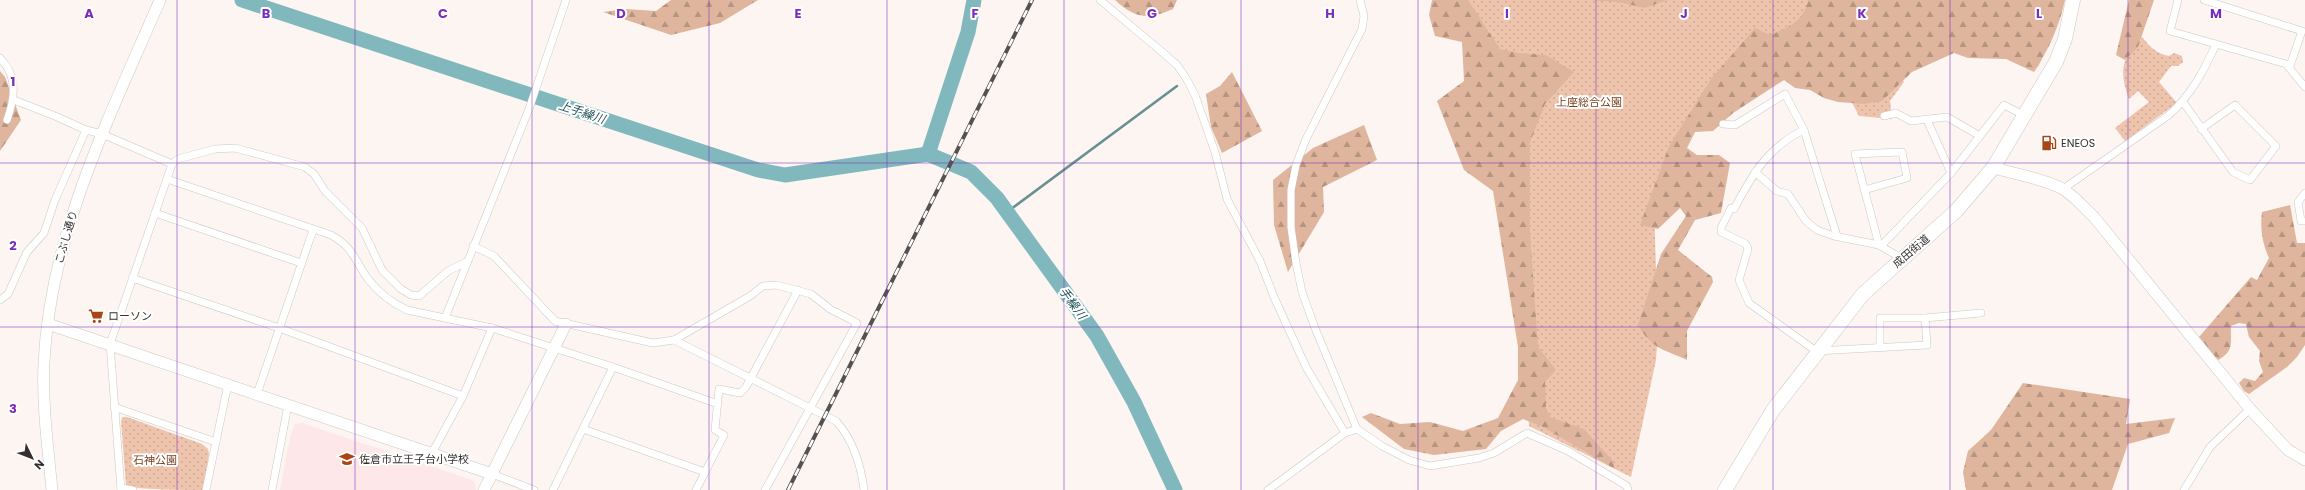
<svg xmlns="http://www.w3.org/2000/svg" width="2305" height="490" font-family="Poppins,'Noto Sans JP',sans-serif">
<defs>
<pattern id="grass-dots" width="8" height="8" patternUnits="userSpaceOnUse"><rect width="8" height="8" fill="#eec4ad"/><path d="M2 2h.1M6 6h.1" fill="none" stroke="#cda995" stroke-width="1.8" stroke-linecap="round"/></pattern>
<pattern id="forest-firs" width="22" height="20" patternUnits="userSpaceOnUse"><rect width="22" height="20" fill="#dfb59d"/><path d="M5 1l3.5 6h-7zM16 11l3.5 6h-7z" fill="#b59480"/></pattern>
</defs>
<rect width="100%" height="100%" fill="#fcf5f1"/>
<!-- education -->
<polygon fill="#fde7e9" points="302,423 472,480 476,485 476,490 280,490 290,437 295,424"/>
<!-- grass -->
<g fill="url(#grass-dots)">
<polygon points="1436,0 1941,0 2043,56 2038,67 1977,44 1885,56 1904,82 1890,101 1892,119 1859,116 1843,85 1809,64 1684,138 1654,208 1658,331 1656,360 1631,477 1529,426 1516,177 1482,56"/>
<path d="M 2142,37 C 2150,47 2157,54 2169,56 L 2174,53 L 2182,56 L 2183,62 L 2178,66 L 2171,66 L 2159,82 L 2177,103 L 2125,141 L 2115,128 L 2149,102 L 2138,91 L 2129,99 C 2125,88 2120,71 2126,59 C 2131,51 2138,47 2142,37 Z"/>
<path d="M 123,417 L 127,417 L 202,444 L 208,449 L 209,454 L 203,490 C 189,490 133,490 126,485 L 121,421 Z"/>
</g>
<!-- forest -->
<g fill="url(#forest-firs)">
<polygon points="671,0 758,0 720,23 671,35 603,12 626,9 656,11"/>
<path d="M 1115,0 L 1177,0 L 1173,9 C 1148,20 1136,19 1115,0 Z"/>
<polygon points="1432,0 1468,0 1500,49 1518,53 1546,55 1574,72 1545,104 1530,142 1530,232 1538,347 1556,370 1545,382 1546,408 1550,417 1584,429 1613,461 1615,469 1541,426 1523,419 1501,431 1486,449 1434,455 1404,449 1362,417 1371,413 1400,424 1430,422 1463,431 1498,418 1518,380 1518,347 1493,191 1464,170 1437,101 1464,81 1462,42 1435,36 1429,15"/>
<polygon points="1588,0 1667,0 1645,8 1618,2"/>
<path d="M 1808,0 L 2065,0 C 2059,27 2049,49 2034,72 L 2006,59 L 1968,58 L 1954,53 L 1912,72 L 1882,101 L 1864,104 L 1838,102 L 1824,98 L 1810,90 L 1795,88 L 1784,80 L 1733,113 L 1713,131 L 1695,132 L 1687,148 L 1697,155 L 1719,155 L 1730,163 L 1721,213 L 1695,220 L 1678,250 L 1712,277 L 1713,282 L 1687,331 L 1687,360 C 1663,349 1652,349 1638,325 L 1661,254 L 1686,216 L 1680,208 L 1658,229 L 1640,225 L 1669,146 L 1711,79 L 1755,28 L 1770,35 C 1787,29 1805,20 1808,0 Z"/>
<polygon points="2129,0 2154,0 2138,47 2125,60 2116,55"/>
<polygon points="0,71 5,77 21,120 0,151"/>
<polygon points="1232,72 1262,131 1222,153 1211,127 1206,94 1220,86"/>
<polygon points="1364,125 1377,160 1323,187 1324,212 1288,272 1274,225 1273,180 1313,148"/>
<path d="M 2290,205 L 2297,243 L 2305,243 L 2305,345 L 2297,357 L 2287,367 L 2249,394 L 2244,391 L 2239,383 L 2244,378 L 2255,381 L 2263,372 L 2259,361 L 2260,351 L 2249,337 L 2246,324 L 2239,323 L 2231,326 C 2230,342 2235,351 2218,360 L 2199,337 L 2251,277 L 2257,280 L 2269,258 C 2262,243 2260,228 2262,212 Z"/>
<polygon points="2023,383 2130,399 2126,424 2175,418 2169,433 2128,444 2112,490 1966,490 1963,472 1968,451 1991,430"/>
</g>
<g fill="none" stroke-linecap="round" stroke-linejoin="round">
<!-- stream -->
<polyline stroke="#698f92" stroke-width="2.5" points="1007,212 1177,86"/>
<!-- river -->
<g stroke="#80b8bd" stroke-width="15">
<polyline points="242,0 758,170 785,175 928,154"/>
<polyline points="928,154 971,172 997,198 1097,336 1134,402 1175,490"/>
<polyline points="928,154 968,32 974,0"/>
</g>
<!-- street casing -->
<g stroke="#cdc7c3" stroke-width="8">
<g id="street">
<polyline points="1100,0 1161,51 1177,65 1186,78 1195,95 1215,152 1227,199 1260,261 1274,297 1306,367 1345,433"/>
<polyline points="1360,0 1364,16 1362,29 1306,139 1296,165 1291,190 1291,227 1296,263 1302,292 1315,328 1357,429 1382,446 1409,460 1430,466 1479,458 1494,453 1527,433 1568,451 1627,486 1628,490"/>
<polyline points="2178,0 2170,31 2286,64 2305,87"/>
<polyline points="2204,0 2302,31 2290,66"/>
<path d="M 0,58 C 18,76 15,98 7,120"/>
<polyline points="14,100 55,116 86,130 102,134 172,164 178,159 215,149 235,148 305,167 314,174 325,191 362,228 382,270 401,289 411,295 419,296 448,271 466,262"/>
<polyline points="2183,102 2233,172 2250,180 2276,146 2235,105 2201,129"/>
<polyline points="1884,116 1896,113 1911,121 1947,117 1980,136"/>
<polyline points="1927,120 1951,173"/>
<polyline points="1723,124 1735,125 1785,94 1804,130 1837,236"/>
<path d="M 1804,130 C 1768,147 1752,175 1734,209 L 1731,208 L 1721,228 L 1721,232 L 1746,244 L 1748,249 L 1739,280 L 1749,303 L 1816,351 L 1927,345 L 1925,318 L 1981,313"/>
<polyline points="1755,172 1777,191 1788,194 1806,221 1817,230 1834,236 1879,245 1901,258"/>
<path d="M 167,179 L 331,235 C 353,247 354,259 368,279 C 378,292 392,303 407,310 L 492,328 L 613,367 L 718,404"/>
<path d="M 2063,189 L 2169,115 C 2191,95 2204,71 2216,44"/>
<polyline points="1864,190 1907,178 1902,152 1855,154 1879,245"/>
<polyline points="2305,193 2298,202 2301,221 2305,221"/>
<polyline points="155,213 301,263"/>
<polyline points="473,246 494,256 555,321 653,343 674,340 750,296 763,286 776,285 811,294 830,309 857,323 765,490"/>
<polyline points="1881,246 1951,173 2004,105 2025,116"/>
<polyline points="132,278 279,328 463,396"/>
<polyline points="0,300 8,294 27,252 44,233 55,200 86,130"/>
<polyline points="445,318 529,109 566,0"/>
<path d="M 674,340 L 836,421 C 853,440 861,465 864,490"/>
<polyline points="1880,348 1880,318 1925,318"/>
<polyline points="257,394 313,230"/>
<polyline points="114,407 216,442"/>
<polyline points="583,429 705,472"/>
<polyline points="432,453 463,396 492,328"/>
<polyline points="492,474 534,490"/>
<polyline points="121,488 133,490"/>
<polyline points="121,490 110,344 172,164"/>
<polyline points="206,490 228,384"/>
<polyline points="272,490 288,405"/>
<polyline points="553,490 613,367"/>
<polyline points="696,490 724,435 715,430 719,389 740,393 746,387 798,290"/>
<polyline points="1268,490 1345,433 1357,429"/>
<polyline points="2184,490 2210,447 2250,409"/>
</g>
</g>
<!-- secondary casing -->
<g stroke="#cdc7c3" stroke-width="12">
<g id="secondary">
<path d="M 1993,168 C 2016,174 2041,178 2061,188 C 2074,195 2084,208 2094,217 L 2250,409 L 2288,450 L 2305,460"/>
<polyline points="48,324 492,474"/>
<path d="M 52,490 C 48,448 42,405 44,363 C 50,234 110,116 160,0"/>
<polyline points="484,490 566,324"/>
</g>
</g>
<!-- highway casing -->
<g stroke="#cdc7c3" stroke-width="15">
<polyline id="highway" points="1725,490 1773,410 1863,294 1956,211 1993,168 2056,62 2065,39 2073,0"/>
</g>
<!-- street -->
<use href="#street" stroke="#fff" stroke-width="7"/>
<!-- secondary -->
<use href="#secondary" stroke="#fff" stroke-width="11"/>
<!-- highway -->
<use href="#highway" stroke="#fff" stroke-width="14"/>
<!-- rail casing -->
<g stroke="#555150" stroke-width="4">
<polyline id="rail" points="788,490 1032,0"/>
</g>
<!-- rail -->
<use href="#rail" stroke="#fff" stroke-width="2.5" stroke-dasharray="8" stroke-linecap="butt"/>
</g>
<!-- grid -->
<path fill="none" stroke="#7b2cbf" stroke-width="1" stroke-opacity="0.55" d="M 177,0 L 177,490M 355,0 L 355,490M 532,0 L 532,490M 709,0 L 709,490M 887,0 L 887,490M 1064,0 L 1064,490M 1241,0 L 1241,490M 1418,0 L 1418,490M 1596,0 L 1596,490M 1773,0 L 1773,490M 1950,0 L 1950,490M 2128,0 L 2128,490M 0,163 L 2305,163M 0,327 L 2305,327"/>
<!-- icons -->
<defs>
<g id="fuel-bare" transform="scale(1.2)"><path d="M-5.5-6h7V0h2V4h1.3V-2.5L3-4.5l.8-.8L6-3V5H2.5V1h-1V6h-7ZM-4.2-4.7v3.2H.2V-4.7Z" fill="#aa4616" stroke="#fff" stroke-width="2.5" paint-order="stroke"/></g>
<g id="supermarket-bare" transform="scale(1.2)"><path d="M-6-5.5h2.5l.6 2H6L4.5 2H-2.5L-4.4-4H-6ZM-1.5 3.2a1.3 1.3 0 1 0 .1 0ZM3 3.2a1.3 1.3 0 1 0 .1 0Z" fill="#aa4616" stroke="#fff" stroke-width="2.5" paint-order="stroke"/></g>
<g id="school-bare" transform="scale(1.2)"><path d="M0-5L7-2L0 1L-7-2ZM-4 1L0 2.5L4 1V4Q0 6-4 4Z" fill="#aa4616" stroke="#fff" stroke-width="2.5" paint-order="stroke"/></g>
</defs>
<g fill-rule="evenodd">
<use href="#fuel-bare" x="2049" y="143"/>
<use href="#supermarket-bare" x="96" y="316"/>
<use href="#school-bare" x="347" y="459"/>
</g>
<g text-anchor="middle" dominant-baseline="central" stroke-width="4" stroke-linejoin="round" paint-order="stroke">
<!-- park labels -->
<g font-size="11" fill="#7a4421" stroke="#fff">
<text x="1589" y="102">上座総合公園</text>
<text x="155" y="460">石神公園</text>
</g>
<!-- poi labels -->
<g font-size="11" fill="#33302f" stroke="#fff" text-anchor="start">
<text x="2061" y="143">ENEOS</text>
<text x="108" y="316">ローソン</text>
<text x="359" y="459">佐倉市立王子台小学校</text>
</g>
<!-- street labels -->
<g font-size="11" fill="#33302f" stroke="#fff">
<text transform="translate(66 237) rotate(-74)">こぶし通り</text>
<text transform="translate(1911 251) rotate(-40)">成田街道</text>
</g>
<!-- water labels -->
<g font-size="12" font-style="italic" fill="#215257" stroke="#fff">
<text transform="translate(582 112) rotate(18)">上手繰川</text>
<text transform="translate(1073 303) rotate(54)">手繰川</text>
</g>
</g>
<g font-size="13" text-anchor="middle" font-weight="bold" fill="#7b2cbf" stroke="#fff" stroke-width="4" stroke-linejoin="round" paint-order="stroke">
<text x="89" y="18">A</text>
<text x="266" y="18">B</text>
<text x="443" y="18">C</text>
<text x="621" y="18">D</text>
<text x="798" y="18">E</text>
<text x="975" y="18">F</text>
<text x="1152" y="18">G</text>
<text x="1330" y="18">H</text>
<text x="1507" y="18">I</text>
<text x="1684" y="18">J</text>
<text x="1862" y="18">K</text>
<text x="2039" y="18">L</text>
<text x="2216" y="18">M</text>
<text x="13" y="86">1</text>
<text x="13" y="250">2</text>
<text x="13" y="413">3</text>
</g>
<!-- north arrow -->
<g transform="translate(32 458) rotate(133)" stroke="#ffffff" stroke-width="3" paint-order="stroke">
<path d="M0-3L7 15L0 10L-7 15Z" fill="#33302f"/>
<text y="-6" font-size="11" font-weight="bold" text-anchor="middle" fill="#33302f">N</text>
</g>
</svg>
